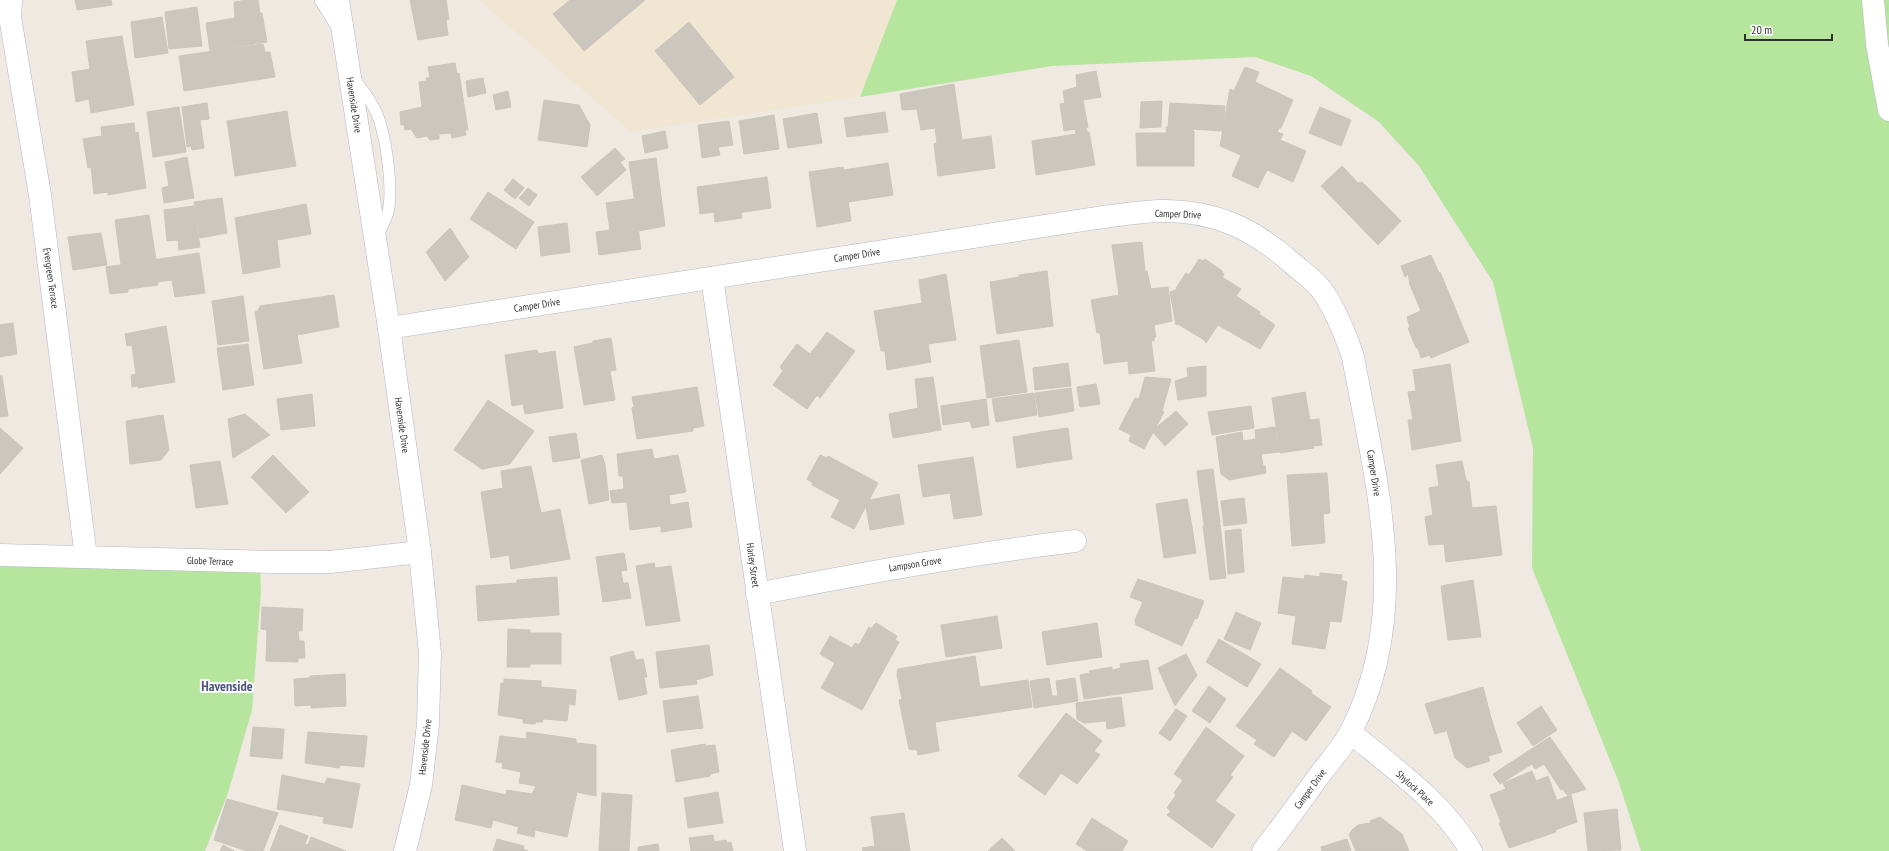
<svg xmlns="http://www.w3.org/2000/svg" width="1889" height="851" font-family="'PT Sans Narrow',sans-serif">
<rect width="100%" height="100%" fill="#efe9e1"/>
<!-- education -->
<polygon fill="#f0e6d1" points="479,0 897,0 860,97 631,132"/>
<!-- green -->
<g fill="#b6e59e">
<polygon points="897,0 1889,0 1889,851 1641,851 1618,780 1532,568 1533,448 1493,282 1419,166 1379,122 1311,76 1255,57 1052,66 860,97"/>
<polygon points="0,554 260,562 261,591 252,710 228,793 205,851 0,851"/>
</g>
<!-- building -->
<g fill="#cbc7bf" stroke="#cbc5ba">
<polygon points="75,0 111,0 112,5 77,10"/>
<polygon points="247,0 258,0 260,13 262,13 267,42 210,51 206,23 235,18 234,2"/>
<polygon points="410,0 446,0 449,19 446,20 448,35 418,40"/>
<polygon points="570,0 645,0 584,51 553,14"/>
<polygon points="197,7 202,46 169,49 165,12"/>
<polygon points="162,17 168,53 135,58 131,22"/>
<polygon points="689,22 734,77 700,105 655,51"/>
<polygon points="122,36 134,105 91,113 89,99 76,102 72,72 90,69 86,41"/>
<polygon points="263,44 265,52 270,52 275,77 184,91 179,56"/>
<polygon points="455,63 457,74 459,73 468,130 465,130 466,135 452,138 451,133 439,134 439,139 430,140 427,136 417,138 411,129 405,130 404,125 401,125 400,112 422,107 419,82 427,81 426,78 430,78 428,67"/>
<polygon points="1245,67 1259,72 1255,82 1293,100 1281,128 1279,128 1277,132 1283,134 1280,140 1306,151 1293,182 1267,170 1258,188 1232,176 1241,155 1220,146 1230,89 1234,91"/>
<polygon points="1096,71 1101,97 1083,100 1088,127 1086,128 1087,132 1089,132 1095,165 1036,175 1032,141 1076,134 1075,129 1064,131 1060,104 1065,103 1063,91 1077,87 1076,75"/>
<polygon points="483,78 486,93 468,97 466,81"/>
<polygon points="954,84 962,140 991,136 995,168 938,176 934,144 937,143 935,128 921,130 917,109 902,110 900,94"/>
<polygon points="508,91 511,107 496,110 493,95"/>
<polygon points="544,100 579,105 590,125 587,147 538,140"/>
<polygon points="1162,101 1161,127 1140,128 1141,102"/>
<polygon points="207,103 209,119 200,120 204,148 192,150 191,146 187,147 182,107"/>
<polygon points="1170,103 1225,106 1223,131 1192,129 1194,132 1194,166 1137,166 1136,133 1167,133 1166,127 1168,127"/>
<polygon points="179,107 186,152 153,157 147,112"/>
<polygon points="1320,107 1351,120 1341,146 1309,133"/>
<polygon points="287,111 291,138 231,148 227,121"/>
<polygon points="885,112 888,132 847,137 844,118"/>
<polygon points="817,113 822,143 788,148 783,119"/>
<polygon points="774,115 779,149 744,154 739,121"/>
<polygon points="729,121 733,145 718,147 720,155 702,158 698,125"/>
<polygon points="134,123 135,133 138,132 146,188 108,195 108,192 94,194 91,167 88,168 83,139 102,136 101,127"/>
<polygon points="665,131 668,148 645,153 642,136"/>
<polygon points="291,138 296,166 235,176 231,148"/>
<polygon points="615,148 625,159 620,162 626,170 597,196 581,177"/>
<polygon points="187,157 194,198 164,203 162,188 169,186 165,162"/>
<polygon points="656,158 665,226 639,231 629,162"/>
<polygon points="888,163 893,195 848,202 844,170"/>
<polygon points="1342,166 1358,183 1362,182 1401,221 1378,245 1321,186"/>
<polygon points="843,167 851,221 817,227 809,172"/>
<polygon points="767,177 771,208 744,212 740,181"/>
<polygon points="513,179 524,188 515,199 504,190"/>
<polygon points="740,181 744,212 741,212 742,218 715,222 714,212 700,214 697,187"/>
<polygon points="528,188 537,195 529,206 519,198"/>
<polygon points="488,192 510,206 492,233 470,219"/>
<polygon points="222,198 227,233 200,238 194,202"/>
<polygon points="634,199 641,249 599,255 596,232 610,230 606,203"/>
<polygon points="306,204 311,234 277,240 280,267 243,274 235,218"/>
<polygon points="194,206 200,247 179,250 178,240 167,241 164,210"/>
<polygon points="510,206 534,222 516,249 492,233"/>
<polygon points="149,215 156,260 121,264 115,220"/>
<polygon points="567,223 570,252 541,256 538,227"/>
<polygon points="450,228 469,257 445,281 426,252"/>
<polygon points="101,233 107,265 73,270 68,237"/>
<polygon points="1142,242 1145,271 1147,271 1151,289 1168,287 1172,321 1154,325 1156,337 1154,337 1154,341 1151,340 1155,371 1129,374 1128,361 1104,364 1100,333 1097,333 1091,300 1119,295 1112,245"/>
<polygon points="199,253 205,293 175,297 172,280 157,282 158,285 128,289 128,292 110,294 106,267"/>
<polygon points="1431,255 1439,273 1440,272 1469,342 1431,358 1430,355 1421,358 1418,348 1416,348 1408,328 1410,328 1407,317 1421,311 1410,285 1408,274 1405,277 1401,266"/>
<polygon points="1199,259 1203,261 1205,259 1222,271 1224,275 1222,277 1241,289 1236,296 1260,312 1259,314 1275,325 1260,349 1218,325 1206,343 1204,340 1178,324 1176,325 1170,292 1178,289 1176,288 1186,273 1189,275"/>
<polygon points="1047,271 1053,326 997,334 990,282 1019,277 1019,275"/>
<polygon points="946,274 956,340 928,344 931,362 887,370 885,351 881,351 874,311 922,303 919,280"/>
<polygon points="334,295 339,327 297,335 302,363 264,369 255,312 258,311 260,306"/>
<polygon points="243,296 249,341 218,345 212,301"/>
<polygon points="13,323 17,354 0,357 0,325"/>
<polygon points="166,326 175,382 138,388 138,386 132,387 131,375 136,374 132,345 127,346 125,334"/>
<polygon points="827,332 855,351 820,398 817,395 807,409 773,385 783,371 780,367 797,344 810,354"/>
<polygon points="611,338 616,370 610,371 615,400 584,405 574,347 592,343 593,341"/>
<polygon points="1019,340 1027,392 987,398 980,346"/>
<polygon points="248,344 254,385 223,390 217,348"/>
<polygon points="537,350 538,354 555,351 563,408 525,414 523,404 512,406 505,355"/>
<polygon points="1068,363 1071,386 1035,390 1033,368"/>
<polygon points="1450,364 1461,441 1412,450 1408,420 1413,420 1408,392 1416,391 1413,370"/>
<polygon points="1206,366 1206,396 1178,400 1175,381 1188,377 1187,368"/>
<polygon points="0,376 2,376 8,416 0,417"/>
<polygon points="933,377 941,430 893,438 889,414 918,408 915,379"/>
<polygon points="1145,377 1171,379 1162,411 1164,412 1144,449 1129,441 1131,435 1119,429 1135,398 1139,399"/>
<polygon points="1096,384 1100,404 1080,407 1077,387"/>
<polygon points="697,387 704,426 693,428 693,431 637,439 632,408 634,406 632,397"/>
<polygon points="1071,388 1074,411 1039,417 1035,393"/>
<polygon points="1305,392 1310,420 1319,419 1322,445 1313,446 1314,448 1280,453 1272,398"/>
<polygon points="1034,393 1037,415 996,422 992,399"/>
<polygon points="312,394 315,426 281,430 277,399"/>
<polygon points="986,399 989,425 972,428 970,421 943,425 941,406"/>
<polygon points="488,400 534,431 510,464 482,469 454,450"/>
<polygon points="1251,406 1254,428 1212,435 1208,412"/>
<polygon points="1176,411 1188,424 1165,446 1152,431"/>
<polygon points="245,414 270,435 233,458 228,419"/>
<polygon points="163,415 169,450 161,460 130,464 126,421"/>
<polygon points="1275,427 1279,452 1261,454 1263,466 1265,466 1266,473 1229,480 1221,474 1216,437 1242,432 1243,441 1256,439 1255,430"/>
<polygon points="0,428 23,448 0,474"/>
<polygon points="1068,428 1072,459 1046,463 1041,432"/>
<polygon points="1041,432 1046,463 1017,468 1013,437"/>
<polygon points="576,433 580,458 553,462 549,437"/>
<polygon points="652,449 654,459 678,455 686,492 669,495 670,505 688,502 692,527 661,532 661,526 630,530 627,502 612,503 610,491 624,489 623,476 619,476 617,454"/>
<polygon points="273,455 309,492 286,513 251,477"/>
<polygon points="602,455 605,465 609,500 589,504 581,460"/>
<polygon points="820,455 827,458 828,456 878,483 854,529 831,517 840,500 812,485 813,483 807,479"/>
<polygon points="973,457 982,515 954,519 950,493 923,497 918,465"/>
<polygon points="220,461 228,504 196,508 190,465"/>
<polygon points="1462,461 1466,480 1469,482 1472,508 1496,506 1502,555 1446,562 1444,544 1429,545 1425,517 1433,515 1429,488 1439,486 1436,465"/>
<polygon points="531,466 541,513 560,509 570,559 511,569 509,555 491,558 481,492 503,488 501,471"/>
<polygon points="1213,469 1220,523 1204,525 1197,471"/>
<polygon points="1327,473 1330,513 1323,514 1325,543 1292,546 1287,475"/>
<polygon points="899,494 904,524 870,530 865,501"/>
<polygon points="1244,498 1247,523 1224,526 1221,501"/>
<polygon points="1187,499 1192,527 1160,532 1156,504"/>
<polygon points="1220,524 1226,578 1210,580 1203,526"/>
<polygon points="1192,527 1196,553 1164,558 1160,532"/>
<polygon points="1241,529 1244,572 1228,574 1225,531"/>
<polygon points="624,553 627,570 621,571 623,583 628,583 631,598 603,602 596,557"/>
<polygon points="654,563 655,568 671,566 680,621 646,626 636,566"/>
<polygon points="1320,573 1342,575 1341,580 1347,582 1341,622 1330,621 1325,649 1292,644 1296,616 1278,613 1283,577 1304,579 1305,575 1320,577"/>
<polygon points="557,577 559,615 478,621 476,586 517,583 517,580"/>
<polygon points="1138,579 1204,601 1197,619 1195,618 1182,646 1136,625 1135,620 1143,602 1130,597"/>
<polygon points="1473,580 1481,637 1448,640 1441,586"/>
<polygon points="262,607 303,609 302,631 298,631 299,641 304,641 305,658 298,658 298,662 266,661 267,630 261,629"/>
<polygon points="1236,612 1261,623 1250,650 1224,639"/>
<polygon points="997,616 1002,648 946,657 941,625"/>
<polygon points="876,623 897,636 895,640 899,642 862,710 821,688 835,663 820,654 830,636 852,648 855,643 859,645 869,627 871,629"/>
<polygon points="1097,623 1102,657 1047,665 1042,632"/>
<polygon points="508,629 530,630 530,633 561,633 561,664 530,664 530,667 507,667"/>
<polygon points="1219,639 1261,664 1247,687 1206,662"/>
<polygon points="709,645 713,675 696,680 697,684 660,688 656,652"/>
<polygon points="633,651 636,660 643,659 647,677 644,677 647,694 619,700 610,657"/>
<polygon points="1186,654 1197,675 1175,706 1158,668"/>
<polygon points="975,656 980,687 1028,680 1032,707 935,722 939,751 918,755 917,750 909,749 899,700 902,699 897,675 898,669"/>
<polygon points="1148,660 1153,689 1084,699 1080,675 1090,673 1089,671 1112,667 1112,670 1121,668 1120,664"/>
<polygon points="1280,668 1312,691 1311,693 1331,707 1306,741 1292,731 1274,757 1254,744 1257,740 1236,726"/>
<polygon points="345,674 346,706 311,708 311,705 295,706 294,679 310,678 310,676"/>
<polygon points="1049,678 1052,696 1058,696 1056,681 1075,678 1078,701 1034,708 1030,681"/>
<polygon points="504,679 541,681 541,687 576,690 575,705 569,704 567,721 544,719 542,720 543,722 536,722 535,724 523,723 523,719 498,715 501,683 504,683"/>
<polygon points="1209,686 1226,699 1210,723 1192,711"/>
<polygon points="1483,687 1491,718 1435,734 1425,704"/>
<polygon points="698,696 703,728 667,732 663,701"/>
<polygon points="1121,697 1125,726 1107,729 1106,721 1084,723 1077,719 1076,703"/>
<polygon points="1541,706 1557,730 1533,746 1517,723"/>
<polygon points="1176,709 1187,716 1170,741 1159,733"/>
<polygon points="1066,713 1102,741 1094,751 1100,755 1077,784 1061,773 1045,795 1018,776"/>
<polygon points="1491,718 1502,752 1488,756 1490,761 1467,768 1455,758 1447,731"/>
<polygon points="253,727 284,729 282,759 250,756"/>
<polygon points="1206,727 1244,756 1230,775 1233,777 1215,801 1235,815 1212,848 1167,815 1171,811 1167,808 1176,795 1174,793 1183,780 1174,774"/>
<polygon points="308,732 367,736 364,767 340,765 339,768 305,763"/>
<polygon points="527,732 576,739 576,743 596,745 596,796 577,792 567,837 535,830 534,837 517,833 519,827 493,820 491,828 455,820 462,785 506,795 507,790 532,794 536,786 519,783 521,772 502,768 503,763 496,762 500,736 526,739"/>
<polygon points="1550,737 1586,789 1567,795 1563,789 1561,790 1544,764 1535,769 1532,764 1500,784 1493,774"/>
<polygon points="705,744 706,746 715,745 719,772 710,774 710,776 676,782 671,750"/>
<polygon points="1532,771 1536,781 1548,776 1557,801 1501,822 1490,795 1506,789 1503,783"/>
<polygon points="282,775 325,784 327,778 360,784 352,828 323,823 324,817 277,809"/>
<polygon points="718,792 723,823 688,828 684,798"/>
<polygon points="602,793 632,795 629,851 599,851"/>
<polygon points="1571,795 1577,822 1555,830 1556,832 1509,848 1499,823"/>
<polygon points="227,799 278,813 263,851 247,851 214,840"/>
<polygon points="1617,809 1621,850 1588,851 1584,813"/>
<polygon points="904,813 910,851 863,851 862,848 875,846 871,817"/>
<polygon points="1380,817 1402,834 1409,851 1356,851 1349,835 1352,830 1358,825 1371,823 1370,821"/>
<polygon points="1092,818 1128,841 1122,851 1087,851 1076,844"/>
<polygon points="280,825 308,836 305,844 308,845 311,837 346,851 270,851"/>
<polygon points="713,835 714,842 726,840 727,843 731,842 733,851 691,851 689,838"/>
<polygon points="1002,838 1015,851 988,851"/>
<polygon points="497,839 524,846 523,849 528,851 493,851"/>
<polygon points="1347,839 1351,851 1322,851 1321,847"/>
<polygon points="658,844 659,851 638,851 638,847"/>
<polygon points="223,845 234,851 220,851"/>
</g>
<g fill="none" stroke-linecap="round" stroke-linejoin="round">
<!-- lane casing -->
<g stroke="#b4b7c1" stroke-width="12">
<g id="lane">
<polyline points="320,0 338,29"/>
<path d="M 355,80 C 366,94 377,109 381,126 C 387,147 393,191 388,212 C 386,220 381,228 378,235"/>
</g>
</g>
<!-- street casing -->
<g stroke="#b4b7c1" stroke-width="23">
<g id="street">
<polyline points="11,0 10,17 40,195 86,557"/>
<polyline points="338,0 389,328 420,552 430,653 428,724 421,785 405,851"/>
<polyline points="712,278 795,851"/>
<path d="M 389,328 L 1070,222 C 1099,218 1130,212 1160,211 C 1214,210 1252,228 1292,263 C 1301,271 1313,279 1321,289 C 1336,310 1345,333 1353,357 C 1376,482 1413,611 1351,731 C 1344,746 1331,760 1321,773 C 1302,799 1283,826 1263,851"/>
<polyline points="0,555 275,562 330,562 420,552"/>
<path d="M 757,594 C 862,573 968,554 1075,541"/>
<path d="M 1351,733 C 1393,768 1443,802 1471,851"/>
</g>
</g>
<!-- secondary casing -->
<g stroke="#b4b7c1" stroke-width="23">
<polyline id="secondary" points="1873,0 1877,44 1889,110"/>
</g>
<!-- lane -->
<use href="#lane" stroke="#fff" stroke-width="11"/>
<!-- street -->
<use href="#street" stroke="#fff" stroke-width="22"/>
<!-- secondary -->
<use href="#secondary" stroke="#fff" stroke-width="22"/>
</g>
<g text-anchor="middle" dominant-baseline="central" stroke-width="4" stroke-linejoin="round" paint-order="stroke">
<!-- street labels -->
<g font-size="10" fill="#2e2e2e" stroke="#fff">
<text transform="translate(354 105) rotate(81)">Havenside Drive</text>
<text transform="translate(1178 214) rotate(2)">Camper Drive</text>
<text transform="translate(857 255) rotate(-9)">Camper Drive</text>
<text transform="translate(51 278) rotate(82)">Evergreen Terrace</text>
<text transform="translate(537 305) rotate(-9)">Camper Drive</text>
<text transform="translate(402 425) rotate(82)">Havenside Drive</text>
<text transform="translate(1374 473) rotate(81)">Camper Drive</text>
<text transform="translate(210 561) rotate(2)">Globe Terrace</text>
<text transform="translate(915 564) rotate(-9)">Lampson Grove</text>
<text transform="translate(753 565) rotate(82)">Harley Street</text>
<text transform="translate(425 747) rotate(-84)">Havenside Drive</text>
<text transform="translate(1415 788) rotate(42)">Shylock Place</text>
<text transform="translate(1310 789) rotate(-54)">Camper Drive</text>
</g>
<!-- district labels -->
<g font-size="14" font-weight="bold" fill="#4d5680" stroke="#fff">
<text x="227" y="686">Havenside</text>
</g>
</g>
<!-- scale -->
<path d="M1745 34v6h87v-6" fill="none" stroke="#2e2e2e" stroke-width="2"/>
<text x="1751" y="34" font-size="12" fill="#2e2e2e" stroke="#ffffff" stroke-width="3" paint-order="stroke">20 m</text>
</svg>
